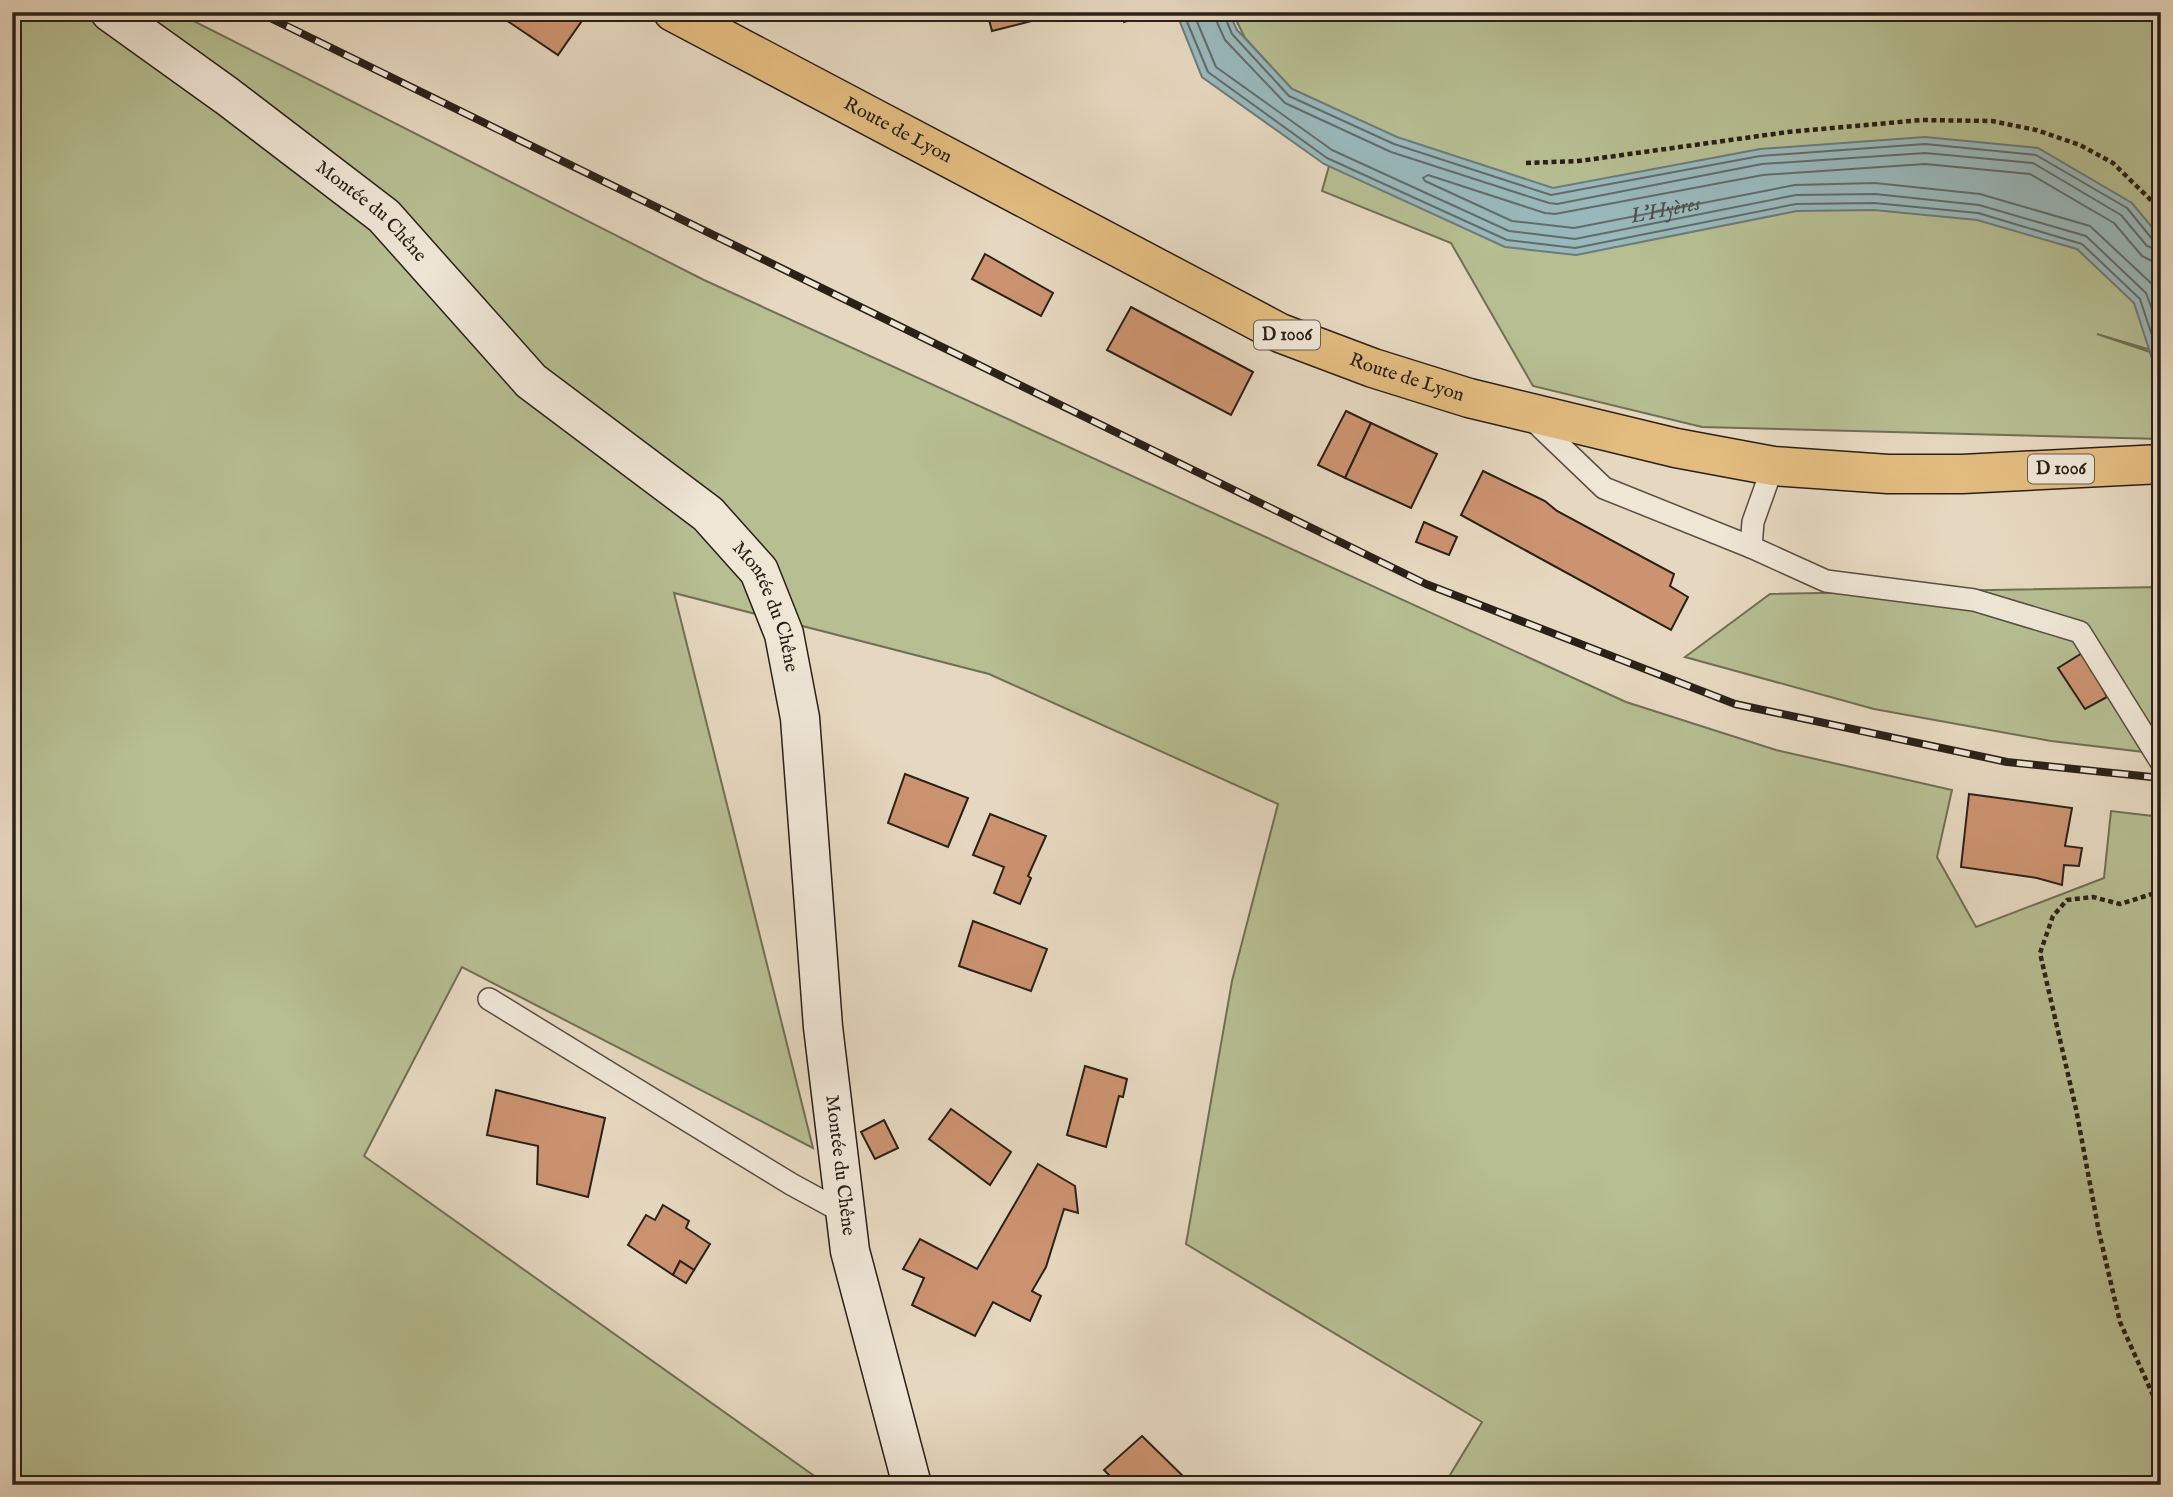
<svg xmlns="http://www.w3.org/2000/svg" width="2173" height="1497" font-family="'IM FELL English',serif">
<rect width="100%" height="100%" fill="#e6d8c0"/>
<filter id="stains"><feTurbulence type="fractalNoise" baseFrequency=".00286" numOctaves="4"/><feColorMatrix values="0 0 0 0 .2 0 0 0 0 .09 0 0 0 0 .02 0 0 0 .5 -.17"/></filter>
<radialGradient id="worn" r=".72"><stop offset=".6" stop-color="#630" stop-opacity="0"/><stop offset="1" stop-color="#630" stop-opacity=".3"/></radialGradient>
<!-- green -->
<g fill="#b6be92" stroke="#706f55" stroke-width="2">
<polygon points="12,12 176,12 704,280 1626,702 1776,750 1952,790 1937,857 1976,927 2104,878 2111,811 2161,817 2161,1485 1444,1485 1482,1422 1186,1244 1232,981 1278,804 989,674 674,593 813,1148 462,967 364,1156 827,1485 12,1485"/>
<polygon points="1232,12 2161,12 2161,353 2097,334 2150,352 2161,386 2161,439 1702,427 1533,386 1451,243 1322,191 1344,113 1292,89 1245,38"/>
<polygon points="2161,587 2161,754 2051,741 1874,709 1685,657 1770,594"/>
</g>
<!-- water -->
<polygon fill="#99b8bb" stroke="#6d7b7a" stroke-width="2" points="1176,12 1229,12 1237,30 1292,89 1397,137 1553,188 1760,149 1925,137 2038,148 2132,203 2161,238 2161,386 2134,303 2077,249 1977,220 1874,210 1797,211 1576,255 1505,247 1324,164 1202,77"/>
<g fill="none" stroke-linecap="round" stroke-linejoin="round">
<!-- shore -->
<g stroke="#626c6a" stroke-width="2">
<polyline points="1183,12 1208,72 1327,158 1507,240 1575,248 1796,204 1874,203 1978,213 2082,244 2140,299 2161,363"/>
<polyline points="1193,12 1216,67 1332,150 1509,231 1575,239 1796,195 1875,194 1979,205 2086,236 2146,293 2161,334"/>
<polyline points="1214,12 1216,20 1225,40 1285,103 1391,152 1549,203 1557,204 1762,164 1925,153 2033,163 2121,215 2147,246 2161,251"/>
<polyline points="1223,12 1232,34 1289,96 1394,144 1551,195 1760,156 1925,144 2036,155 2127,208 2153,240 2161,242"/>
<path id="s1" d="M 2161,261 L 2152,261 L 2142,256 L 2114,223 L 2030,174 L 1925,164 L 1763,175 L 1555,214 L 1545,213 L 1428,175 L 1423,178 L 1425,181 L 1512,221 L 1574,228 L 1795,185 L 1875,183 L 1980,194 L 2090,226 L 2152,284 L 2161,301"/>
</g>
</g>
<!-- building -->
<g fill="#cc9370" stroke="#2a2018" stroke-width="2">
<polygon points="506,12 581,12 586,15 558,55 503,18"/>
<polygon points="987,12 1067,12 992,31"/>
<polygon points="1121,12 1155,12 1124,22"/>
<polygon points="985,254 1053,293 1041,316 972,279"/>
<polygon points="1131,307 1253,372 1231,415 1107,350"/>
<polygon points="1346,411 1371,423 1345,478 1318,465"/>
<polygon points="1371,423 1437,454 1411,508 1345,478"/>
<polygon points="1483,471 1545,501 1557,511 1674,574 1670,586 1688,597 1671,630 1461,515"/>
<polygon points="1424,522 1457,537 1449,555 1416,542"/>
<polygon points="2084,652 2107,697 2085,709 2058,668"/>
<polygon points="905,774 968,798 948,847 888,823"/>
<polygon points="1969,794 2072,808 2065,846 2082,848 2079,866 2064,865 2062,885 2037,878 1961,867"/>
<polygon points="990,814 1046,836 1028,876 1031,878 1020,904 994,893 1004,867 973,855"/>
<polygon points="973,921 1047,949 1031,991 959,966"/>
<polygon points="1085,1066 1127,1079 1123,1097 1119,1096 1106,1147 1067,1135"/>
<polygon points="496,1090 605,1118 588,1197 537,1184 538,1146 487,1135"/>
<polygon points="951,1109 1011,1152 990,1185 929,1139"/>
<polygon points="884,1120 898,1148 875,1159 861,1132"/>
<polygon points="1038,1164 1075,1186 1078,1213 1064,1209 1046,1267 1032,1291 1041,1296 1030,1321 993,1302 975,1336 912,1305 924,1278 903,1269 920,1239 977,1269"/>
<polygon points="663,1205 689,1221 686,1228 710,1244 694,1270 680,1261 673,1275 628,1245 646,1215 655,1220"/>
<polygon points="680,1261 694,1270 686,1283 673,1275"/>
<polygon points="1142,1436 1188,1481 1184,1485 1119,1485 1104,1470"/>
</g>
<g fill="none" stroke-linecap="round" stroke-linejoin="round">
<!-- lane casing -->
<g stroke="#594e42" stroke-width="24">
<g id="lane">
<polyline points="1533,420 1604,488 1751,547"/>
<polyline points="1773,466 1753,522 1751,547 1826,581 1974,600 2080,632 2161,762"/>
<polyline points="489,999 791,1184 846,1214"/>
</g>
</g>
<!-- secondary casing -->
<g stroke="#2a2018" stroke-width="41">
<g id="secondary">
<path id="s2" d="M 110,12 L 227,96 L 384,216 L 531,381 L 708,514 L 759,571 L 784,634 L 800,718 L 823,1027 L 850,1251 L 912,1485"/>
</g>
</g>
<!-- primary casing -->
<g stroke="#2a2018" stroke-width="41">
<g id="primary">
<path id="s3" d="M 673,12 L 1280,333 L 1373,368 L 1469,398 L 1676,448 L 1773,466 L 1888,474 L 1962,474 L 2161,464"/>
</g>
</g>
<!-- path -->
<g stroke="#2a2018" stroke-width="4.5" stroke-dasharray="5 3.5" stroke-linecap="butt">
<polyline points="1526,163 1579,161 1788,132 1921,120 1992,121 2036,130 2080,145 2113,163 2161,210"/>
<polyline points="2161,889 2152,894 2120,904 2093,897 2067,900 2053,916 2040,953 2076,1109 2099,1232 2120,1322 2157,1404 2161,1405"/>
</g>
<!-- lane -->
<use href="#lane" stroke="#efe6d6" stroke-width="21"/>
<!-- secondary -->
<use href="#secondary" stroke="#efe6d6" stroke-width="38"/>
<!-- primary -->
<use href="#primary" stroke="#e3bc80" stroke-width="38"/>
<!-- rail casing -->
<g stroke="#2a2018" stroke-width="8">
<polyline id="rail" points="258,12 1426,584 1735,704 2007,762 2161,778"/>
</g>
<!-- rail -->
<use href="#rail" stroke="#efe6d6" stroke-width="5" stroke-dasharray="16" stroke-linecap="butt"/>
</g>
<g text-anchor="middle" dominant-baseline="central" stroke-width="5" stroke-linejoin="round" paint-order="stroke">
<!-- shield labels -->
<g fill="#efe6d6" stroke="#655b51" stroke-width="2">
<rect x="1254" y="320.5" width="66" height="29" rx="5"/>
<rect x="2028" y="454.5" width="66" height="29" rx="5"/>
</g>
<g font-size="18" font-weight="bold" fill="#2a2018">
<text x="1287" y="335">D 1006</text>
<text x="2061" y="469">D 1006</text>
</g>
<!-- street labels -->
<g font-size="19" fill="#2a2018" stroke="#efe6d6">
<text stroke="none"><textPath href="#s3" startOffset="254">Route de Lyon</textPath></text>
<text stroke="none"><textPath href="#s2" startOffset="329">Montée du Chêne</textPath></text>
<text stroke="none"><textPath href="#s3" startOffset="821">Route de Lyon</textPath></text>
<text stroke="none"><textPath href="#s2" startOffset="896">Montée du Chêne</textPath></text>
<text stroke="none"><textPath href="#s2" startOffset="1463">Montée du Chêne</textPath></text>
</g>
<!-- water labels -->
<g font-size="21" font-style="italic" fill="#4b4e49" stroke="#efe6d6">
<text stroke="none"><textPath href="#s1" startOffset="1034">L'Hyères</textPath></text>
</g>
</g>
<!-- margin -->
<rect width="2173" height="1497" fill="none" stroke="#e6d8c0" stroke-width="42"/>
<rect x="14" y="14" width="2145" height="1469" fill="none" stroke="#2a2018" stroke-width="3.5"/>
<rect x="21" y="21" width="2131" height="1455" fill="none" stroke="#2a2018" stroke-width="2"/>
<rect width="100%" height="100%" filter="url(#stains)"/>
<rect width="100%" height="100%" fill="url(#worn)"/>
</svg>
